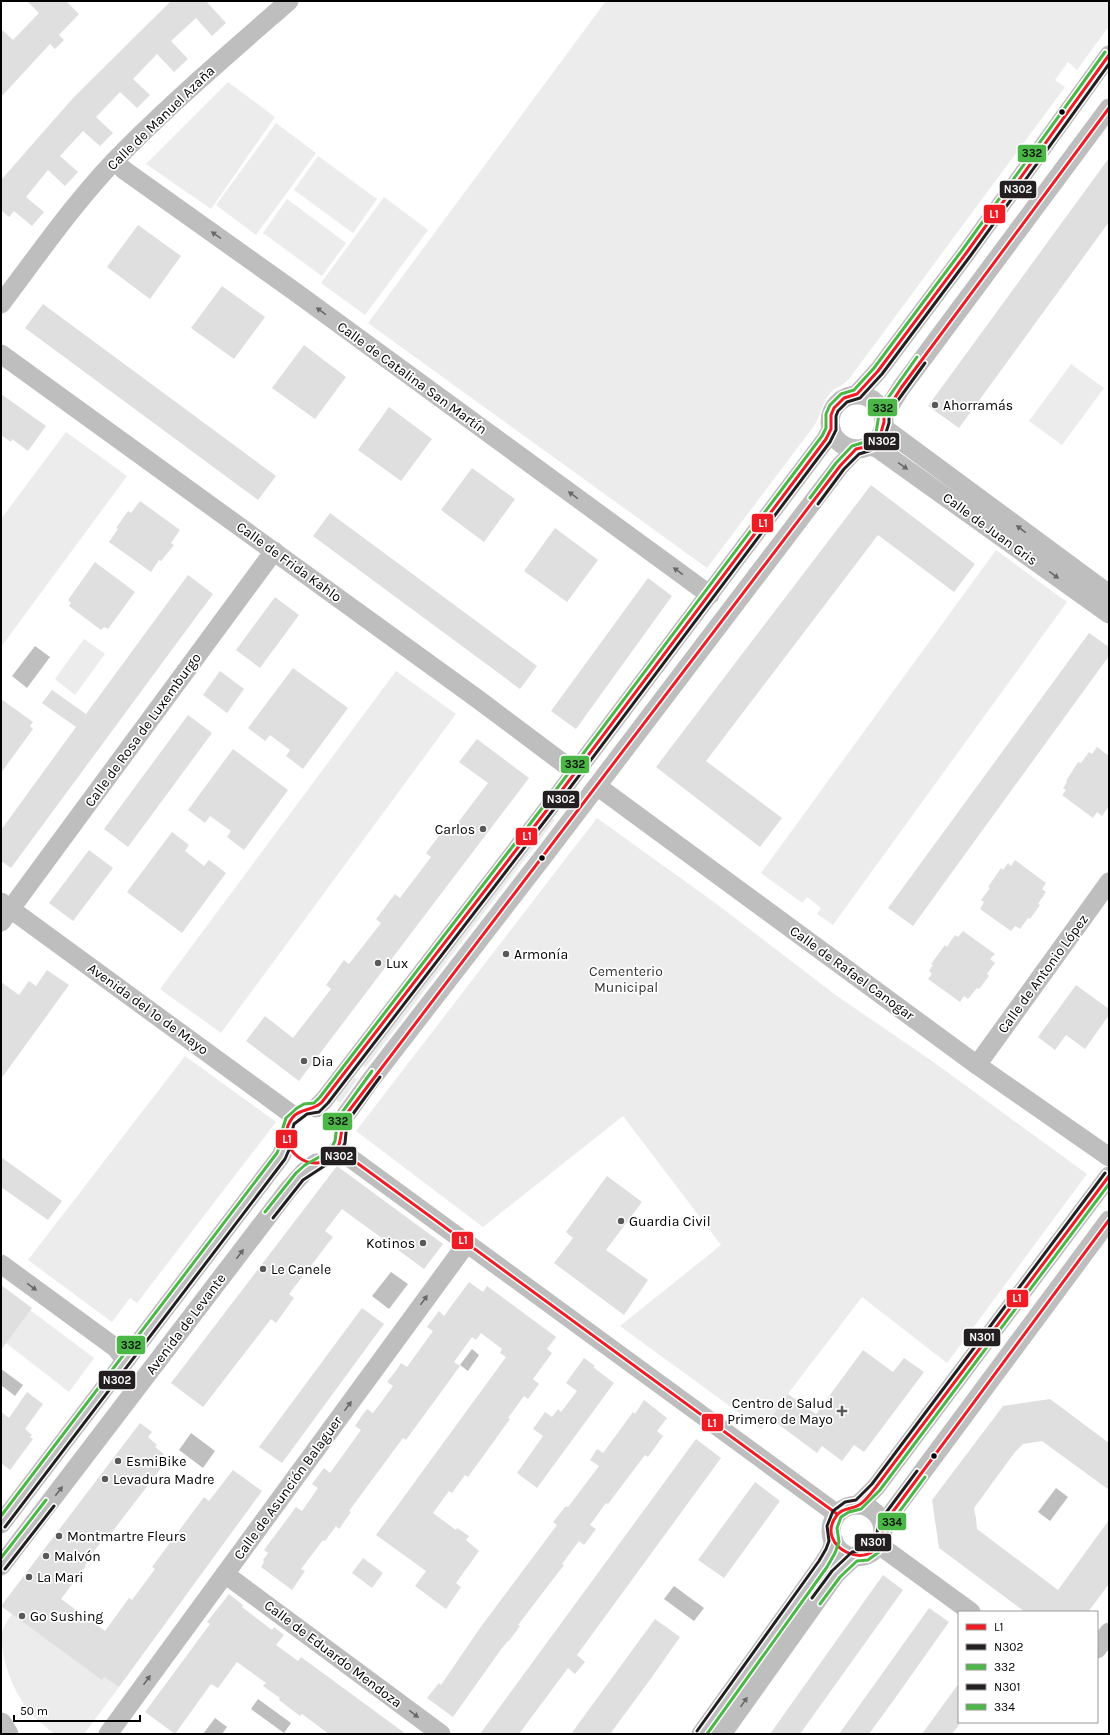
<svg xmlns="http://www.w3.org/2000/svg" width="1110" height="1735" font-family="Karla,sans-serif">
<rect width="100%" height="100%" fill="#fff"/>
<!-- green -->
<g fill="#ececec">
<path d="M 606,1 L 1109,1 L 1109,26 L 1077,70 L 1068,62 L 1055,80 L 1065,87 L 849,379 C 844,385 836,387 831,392 C 822,402 821,415 814,426 L 707,568 L 368,323 Z"/>
<polygon points="228,82 275,117 211,209 146,164"/>
<polygon points="276,123 316,153 256,235 216,205"/>
<polygon points="318,156 377,199 353,233 294,190"/>
<polygon points="384,197 428,230 365,315 321,283"/>
<polygon points="287,199 346,243 322,276 263,233"/>
<polygon points="1071,364 1104,388 1062,445 1029,421"/>
<polygon points="66,432 127,476 1,647 1,519"/>
<polygon points="996,550 1067,602 833,925 817,914 821,908 807,897 802,903 761,873"/>
<polygon points="84,639 105,654 75,695 55,679"/>
<polygon points="396,671 456,714 221,1033 160,989"/>
<polygon points="552,818 555,820 365,1068 362,1065"/>
<polygon points="597,818 718,905 837,996 932,1061 1087,1174 947,1363 862,1297 761,1429 620,1326 721,1245 623,1116 483,1227 356,1131"/>
<polygon points="185,1056 276,1122 137,1303 130,1298 112,1322 28,1260"/>
<polygon points="354,1077 357,1080 340,1103 336,1100"/>
<polygon points="30,1310 94,1358 69,1392 6,1343"/>
<path d="M 12,1614 L 119,1687 L 84,1734 C 76,1734 65,1735 56,1734 C 52,1733 47,1728 44,1725 C 19,1707 0,1665 2,1633 C 3,1626 8,1620 12,1614 Z"/>
</g>
<!-- water -->
<g fill="#bfbfbf">
<polygon points="35,646 50,657 27,688 12,676"/>
<polygon points="391,1272 408,1284 389,1309 372,1296"/>
<polygon points="472,1349 479,1355 468,1371 460,1365"/>
<polygon points="1,1369 23,1385 15,1396 1,1385"/>
<polygon points="191,1433 215,1451 203,1468 179,1450"/>
<polygon points="1056,1488 1068,1497 1050,1521 1038,1512"/>
<polygon points="674,1586 704,1608 694,1621 664,1599"/>
<polygon points="258,1699 291,1723 284,1733 251,1709"/>
<polygon points="215,1718 227,1727 222,1734 203,1734"/>
</g>
<!-- building -->
<g fill="#dfdfdf">
<polygon points="27,1 66,1 79,14 59,35 64,40 55,49 50,44 1,97 1,29 13,40 39,13"/>
<polygon points="171,1 206,1 226,23 212,36 196,18 171,41 188,59 174,72 157,54 133,79 150,95 137,108 120,92 96,117 113,133 100,146 83,131 60,156 78,172 65,186 48,170 26,197 44,212 32,226 14,211 9,217 1,210 1,180 74,97"/>
<polygon points="1109,158 1109,222 959,428 928,406"/>
<polygon points="138,225 181,256 150,299 107,267"/>
<polygon points="222,286 265,317 234,359 191,328"/>
<polygon points="43,304 276,476 258,500 25,328"/>
<polygon points="304,345 346,377 315,419 272,388"/>
<polygon points="1,394 46,426 28,451 12,439 11,442 1,435"/>
<polygon points="389,407 432,439 401,481 358,450"/>
<polygon points="472,468 515,499 484,542 441,510"/>
<polygon points="871,485 975,564 954,592 878,535 706,761 782,818 760,847 656,767"/>
<polygon points="140,501 180,530 171,543 174,545 161,561 159,560 151,572 109,542 118,529 116,528 128,511 131,513"/>
<polygon points="330,513 537,666 520,689 313,536"/>
<polygon points="555,528 598,560 567,602 524,571"/>
<polygon points="95,562 135,592 108,629 104,627 101,630 69,606 71,603 68,600"/>
<polygon points="188,575 213,594 11,868 1,861 1,830 76,727 42,703 52,690 86,714"/>
<polygon points="648,578 672,596 576,729 551,711"/>
<polygon points="275,597 299,615 260,668 236,650"/>
<polygon points="1089,633 1109,647 1109,656 913,926 888,908"/>
<polygon points="293,668 348,708 303,769 286,756 290,750 270,735 265,741 248,728"/>
<polygon points="220,671 244,689 227,713 203,695"/>
<polygon points="1,699 33,722 30,726 33,729 1,773"/>
<polygon points="188,715 212,733 128,847 104,829"/>
<polygon points="477,739 529,778 299,1081 246,1041 265,1016 293,1038 331,989 326,985 344,960 349,964 381,923 376,919 395,894 400,898 431,857 426,853 444,829 450,833 488,783 459,762"/>
<polygon points="1097,747 1109,756 1109,806 1102,816 1097,812 1093,818 1062,795 1066,790 1063,788 1067,782 1066,781 1078,762 1081,763 1089,752 1092,754"/>
<polygon points="233,749 288,790 244,850 227,837 231,831 210,816 205,823 188,810"/>
<polygon points="172,832 189,845 185,851 204,866 209,860 226,873 182,933 127,892"/>
<polygon points="89,850 113,868 73,921 49,903"/>
<polygon points="1015,860 1046,883 1042,889 1046,892 1038,904 1040,905 1030,919 1028,918 1020,929 1015,926 1011,931 980,909 984,902 981,900 990,888 988,887 1001,868 1003,870 1008,863 1011,866"/>
<polygon points="963,931 995,954 990,959 995,963 987,974 989,976 979,989 977,988 968,999 964,996 960,1002 928,979 932,974 929,971 933,965 931,964 945,945 947,947 955,935 958,937"/>
<polygon points="47,970 69,985 1,1079 1,982 19,995 29,981 36,986"/>
<polygon points="1076,985 1109,1009 1109,1015 1085,1049 1066,1035 1055,1050 1038,1037"/>
<polygon points="1,1157 62,1201 48,1220 1,1187"/>
<polygon points="337,1166 443,1244 424,1269 342,1209 325,1231 333,1237 289,1294 294,1298 276,1323 271,1319 203,1407 171,1383"/>
<polygon points="607,1176 642,1202 606,1250 648,1280 624,1315 554,1263 573,1238 566,1232"/>
<polygon points="469,1282 483,1292 487,1286 556,1337 547,1349 552,1353 533,1379 539,1384 528,1399 524,1396 508,1418 510,1419 468,1477 465,1475 452,1493 449,1491 433,1513 456,1530 457,1528 469,1536 466,1540 479,1551 456,1583 461,1587 446,1609 415,1586 426,1571 376,1535 506,1357 500,1353 502,1349 481,1333 476,1340 472,1337 454,1362 460,1366 406,1440 403,1438 349,1511 351,1512 339,1529 336,1526 325,1541 323,1540 301,1569 305,1571 292,1590 261,1567 264,1562 263,1560 268,1553 264,1550 296,1507 302,1511 318,1488 312,1484 324,1468 330,1473 361,1430 355,1426 361,1417 367,1409 373,1413 393,1386 387,1382 395,1372 401,1363 407,1367 433,1331 427,1327 439,1311 444,1316"/>
<polygon points="1,1285 32,1308 1,1350"/>
<polygon points="362,1308 384,1324 282,1463 259,1447"/>
<polygon points="863,1350 893,1372 904,1358 924,1372 864,1452 854,1445 842,1461 822,1446 817,1453 770,1418 788,1394 816,1414"/>
<polygon points="584,1358 595,1366 593,1367 614,1383 537,1488 517,1473 543,1436 533,1429 545,1412 552,1417 558,1409 561,1412 577,1391 566,1383"/>
<polygon points="27,1392 43,1404 25,1429 32,1435 30,1437 33,1439 10,1470 1,1463 1,1412 9,1418"/>
<polygon points="1050,1399 1109,1443 1109,1490 1042,1441 1023,1444 1015,1452 974,1508 976,1518 977,1529 1058,1590 1109,1520 1109,1584 1088,1612 1025,1612 939,1548 932,1500 1003,1406"/>
<polygon points="644,1400 667,1418 657,1431 663,1436 648,1457 645,1455 608,1504 606,1503 590,1525 596,1529 584,1545 579,1541 562,1564 564,1565 518,1625 520,1626 509,1641 508,1641 502,1648 453,1717 427,1698 439,1683 441,1685 480,1628 557,1525 553,1522 566,1506 568,1507 599,1466 590,1460 597,1449 603,1453 633,1412 635,1414"/>
<polygon points="140,1423 152,1432 148,1437 157,1445 155,1447 164,1454 157,1463 162,1467 109,1536 107,1534 89,1558 90,1559 85,1565 86,1566 61,1599 105,1631 129,1598 132,1600 155,1569 152,1567 204,1497 209,1501 233,1470 262,1491 119,1687 104,1677 102,1680 1,1606"/>
<polygon points="696,1439 721,1458 577,1655 585,1662 575,1674 568,1668 519,1734 480,1734"/>
<polygon points="755,1482 780,1501 724,1578 698,1560"/>
<polygon points="363,1558 383,1573 372,1588 352,1573"/>
<polygon points="883,1575 903,1590 800,1734 770,1734"/>
<polygon points="229,1594 243,1605 242,1607 272,1630 274,1627 284,1635 276,1645 298,1661 301,1657 406,1734 329,1734 302,1714 300,1716 279,1700 280,1698 263,1686 266,1683 237,1662 218,1688 211,1684 175,1734 145,1712 210,1624 207,1622"/>
<polygon points="929,1608 949,1622 898,1694 869,1734 839,1734"/>
<polygon points="655,1619 680,1637 652,1677 610,1734 571,1734"/>
<polygon points="959,1683 959,1725 952,1734 922,1734"/>
</g>
<g fill="none" stroke-linecap="round" stroke-linejoin="round">
<!-- major casing -->
<g stroke="#dbdbdb" stroke-width="23">
<polyline id="major" points="1,1724 7,1734"/>
</g>
<!-- minor -->
<g stroke="#bebebe" stroke-width="19">
<polyline points="115,161 124,170 294,291 710,595"/>
<path d="M 1,304 C 40,252 81,193 127,148 C 179,96 234,49 289,1"/>
<polyline points="1,354 479,700 575,772"/>
<polyline points="857,394 878,371 967,252 1109,55"/>
<circle cx="857" cy="422" r="27"/>
<polyline points="884,415 901,388 1109,108"/>
<polyline points="884,428 1109,594"/>
<polyline points="870,446 877,448 1109,614"/>
<polyline points="597,786 977,1065 1109,1157"/>
<polyline points="1,902 294,1116"/>
<polyline points="1,922 274,551"/>
<polyline points="977,1065 1109,882"/>
<polyline points="316,1108 324,1100 550,806 826,439 831,429"/>
<polyline points="340,1126 345,1116 370,1081 543,857 840,466 856,449"/>
<polyline points="338,1149 837,1514"/>
<polyline points="1,1264 116,1348 125,1360"/>
<polyline points="858,1505 876,1487 1109,1176"/>
<circle cx="857" cy="1531" r="26"/>
<polyline points="1,1524 281,1156 287,1142"/>
<polyline points="883,1525 1109,1220"/>
<polyline points="879,1545 971,1612"/>
<polyline points="1,1566 288,1190 304,1172 316,1163"/>
<polyline points="225,1574 441,1734"/>
<polyline points="1097,1649 1109,1632"/>
<polyline points="108,1734 467,1243"/>
<polyline points="701,1734 823,1564 831,1551 834,1541"/>
<polyline points="722,1734 836,1574 855,1556"/>
</g>
<!-- major -->
<use href="#major" stroke="#bebebe" stroke-width="22"/>
<!-- bus-1 casing -->
<g stroke="#fff" stroke-width="6">
<g id="bus-1">
<path d="M 1109,55 L 967,252 L 878,371 L 857,394 L 844,398 L 834,408 L 831,415 L 831,429 L 826,439 L 550,806 L 322,1102 C 314,1111 300,1108 293,1117 C 269,1147 316,1182 336,1151 C 343,1141 340,1127 345,1116 L 840,466 L 856,449 L 870,446 L 880,436 L 884,422 L 884,415 L 901,388 L 1109,108"/>
<polyline points="338,1149 837,1514"/>
<path d="M 1109,1176 L 876,1487 C 871,1493 866,1501 859,1505 C 851,1510 843,1507 837,1515 C 812,1547 873,1575 882,1537 C 883,1534 883,1529 883,1525 L 1109,1220"/>
</g>
</g>
<!-- bus-2 casing -->
<g stroke="#fff" stroke-width="6">
<g id="bus-2">
<polyline points="818,504 844,469 859,454 872,450 884,439 889,423 889,416 896,403 925,363"/>
<polyline points="273,1218 303,1180 338,1157 345,1143 347,1122 380,1077"/>
<polyline points="5,1527 285,1159 292,1143 291,1135 294,1124 307,1114 319,1112 328,1103 554,809 830,442 836,430 836,416 838,411 847,402 860,398 882,374 971,255 1109,64"/>
<polyline points="5,1569 54,1506"/>
</g>
</g>
<!-- bus-3 casing -->
<g stroke="#fff" stroke-width="6">
<g id="bus-3">
<polyline points="810,498 836,463 852,446 868,441 876,433 879,414 888,398 917,357"/>
<polyline points="265,1212 296,1173 305,1165 330,1151 335,1141 338,1118 372,1071"/>
<polyline points="1,1516 277,1153 282,1141 281,1134 286,1118 297,1108 304,1104 314,1103 320,1097 546,803 822,436 826,428 826,414 830,405 841,394 854,390 874,368 963,249 1105,52"/>
<polyline points="1,1558 46,1500"/>
</g>
</g>
<!-- bus-4 casing -->
<g stroke="#fff" stroke-width="6">
<g id="bus-4">
<polyline points="812,1598 832,1571 852,1552 864,1550 871,1545 876,1538 879,1522 917,1471"/>
<polyline points="697,1731 819,1561 826,1549 829,1541 827,1526 833,1511 845,1502 856,1500 872,1484 1105,1173"/>
</g>
</g>
<!-- bus-5 casing -->
<g stroke="#fff" stroke-width="6">
<g id="bus-5">
<polyline points="820,1604 840,1577 857,1561 868,1560 879,1552 886,1542 888,1527 925,1477"/>
<polyline points="707,1734 827,1567 835,1553 839,1542 837,1528 841,1517 849,1512 861,1509 880,1490 1109,1184"/>
</g>
</g>
<!-- bus-1 -->
<use href="#bus-1" stroke="#ee1c25" stroke-width="3"/>
<!-- bus-2 -->
<use href="#bus-2" stroke="#231f20" stroke-width="3"/>
<!-- bus-3 -->
<use href="#bus-3" stroke="#4ab747" stroke-width="3"/>
<!-- bus-4 -->
<use href="#bus-4" stroke="#231f20" stroke-width="3"/>
<!-- bus-5 -->
<use href="#bus-5" stroke="#4ab747" stroke-width="3"/>
</g>
<!-- one-way arrows -->
<defs><path id="oneway-solid" d="M-6-.8H1V-3.2L6.5 0L1 3.2V.8H-6Z"/></defs>
<g fill="#686868">
<use href="#oneway-solid" transform="translate(216 235) rotate(-145)"/>
<use href="#oneway-solid" transform="translate(321 311) rotate(-144)"/>
<use href="#oneway-solid" transform="translate(903 466) rotate(35)"/>
<use href="#oneway-solid" transform="translate(573 495) rotate(-144)"/>
<use href="#oneway-solid" transform="translate(1021 529) rotate(-143)"/>
<use href="#oneway-solid" transform="translate(678 571) rotate(-144)"/>
<use href="#oneway-solid" transform="translate(1054 575) rotate(36)"/>
<use href="#oneway-solid" transform="translate(240 1254) rotate(-53)"/>
<use href="#oneway-solid" transform="translate(32 1287) rotate(36)"/>
<use href="#oneway-solid" transform="translate(424 1300) rotate(-54)"/>
<use href="#oneway-solid" transform="translate(348 1406) rotate(-54)"/>
<use href="#oneway-solid" transform="translate(59 1491) rotate(-52)"/>
<use href="#oneway-solid" transform="translate(147 1680) rotate(-54)"/>
<use href="#oneway-solid" transform="translate(744 1702) rotate(-55)"/>
<use href="#oneway-solid" transform="translate(414 1714) rotate(37)"/>
</g>
<!-- markers -->
<g fill="#000" stroke="#fff" stroke-width="1.5">
<circle cx="1062" cy="112" r="3.5"/>
<circle cx="542" cy="858" r="3.5"/>
<circle cx="934" cy="1456" r="3.5"/>
</g>
<g fill="#595959" stroke="#fff" stroke-width="1.5">
<circle cx="935" cy="405" r="4"/>
<circle cx="483" cy="829" r="4"/>
<circle cx="506" cy="954" r="4"/>
<circle cx="378" cy="963" r="4"/>
<circle cx="304" cy="1061" r="4"/>
<circle cx="621" cy="1221" r="4"/>
<circle cx="423" cy="1243" r="4"/>
<circle cx="263" cy="1269" r="4"/>
<path d="M840 1405h4v4h4v4h-4v4h-4v-4h-4v-4h4z"/>
<circle cx="118" cy="1461" r="4"/>
<circle cx="105" cy="1479" r="4"/>
<circle cx="59" cy="1536" r="4"/>
<circle cx="46" cy="1556" r="4"/>
<circle cx="29" cy="1577" r="4"/>
<circle cx="22" cy="1616" r="4"/>
</g>
<g text-anchor="middle" dominant-baseline="central" stroke-width="3.5" stroke-linejoin="round" paint-order="stroke">
<!-- street labels -->
<g font-size="14" fill="#000" stroke="#fff">
<text transform="translate(161 118) rotate(-44)">Calle de Manuel Azaña</text>
<text transform="translate(412 378) rotate(36)">Calle de Catalina San Martín</text>
<text transform="translate(990 529) rotate(36)">Calle de Juan Gris</text>
<text transform="translate(289 562) rotate(36)">Calle de Frida Kahlo</text>
<text transform="translate(143 730) rotate(-54)">Calle de Rosa de Luxemburgo</text>
<text transform="translate(852 973) rotate(36)">Calle de Rafael Canogar</text>
<text transform="translate(1043 974) rotate(-54)">Calle de Antonio López</text>
<text transform="translate(148 1009) rotate(36)">Avenida del 1º de Mayo</text>
<text transform="translate(186 1324) rotate(-53)">Avenida de Levante</text>
<text transform="translate(288 1488) rotate(-54)">Calle de Asunción Balaguer</text>
<text transform="translate(333 1654) rotate(37)">Calle de Eduardo Mendoza</text>
</g>
<!-- poi labels -->
<g font-size="14" fill="#000" stroke="#fff" text-anchor="start">
<text x="943" y="405">Ahorramás</text>
<text x="475" y="829" text-anchor="end">Carlos</text>
<text x="514" y="954">Armonía</text>
<text x="386" y="963">Lux</text>
<text x="312" y="1061">Dia</text>
<text x="629" y="1221">Guardia Civil</text>
<text x="415" y="1243" text-anchor="end">Kotinos</text>
<text x="271" y="1269">Le Canele</text>
<text x="833" y="1403" text-anchor="end">Centro de Salud<tspan x="833" dy="16">Primero de Mayo</tspan></text>
<text x="126" y="1461">EsmiBike</text>
<text x="113" y="1479">Levadura Madre</text>
<text x="67" y="1536">Montmartre Fleurs</text>
<text x="54" y="1556">Malvón</text>
<text x="37" y="1577">La Mari</text>
<text x="30" y="1616">Go Sushing</text>
</g>
<!-- park labels -->
<g font-size="14" fill="#333" stroke="#fff">
<text x="626" y="971">Cementerio<tspan x="626" dy="16">Municipal</tspan></text>
</g>
</g>
<g stroke="#fff" stroke-width="1.5">
<rect x="1017" y="144" width="30" height="19" rx="4" fill="#4ab747"/>
<rect x="999" y="180" width="38" height="19" rx="4" fill="#231f20"/>
<rect x="983" y="204" width="23" height="20" rx="4" fill="#ee1c25"/>
<rect x="867" y="398" width="31" height="19" rx="4" fill="#4ab747"/>
<rect x="863" y="432" width="37" height="19" rx="4" fill="#231f20"/>
<rect x="751" y="513" width="23" height="20" rx="4" fill="#ee1c25"/>
<rect x="560" y="755" width="30" height="19" rx="4" fill="#4ab747"/>
<rect x="542" y="790" width="38" height="19" rx="4" fill="#231f20"/>
<rect x="515" y="827" width="23" height="19" rx="4" fill="#ee1c25"/>
<rect x="322" y="1112" width="31" height="19" rx="4" fill="#4ab747"/>
<rect x="275" y="1129" width="23" height="20" rx="4" fill="#ee1c25"/>
<rect x="320" y="1146" width="37" height="20" rx="4" fill="#231f20"/>
<rect x="451" y="1231" width="23" height="19" rx="4" fill="#ee1c25"/>
<rect x="1006" y="1289" width="23" height="19" rx="4" fill="#ee1c25"/>
<rect x="963" y="1328" width="38" height="19" rx="4" fill="#231f20"/>
<rect x="116" y="1335" width="30" height="20" rx="4" fill="#4ab747"/>
<rect x="98" y="1370" width="38" height="20" rx="4" fill="#231f20"/>
<rect x="701" y="1413" width="23" height="19" rx="4" fill="#ee1c25"/>
<rect x="877" y="1512" width="30" height="19" rx="4" fill="#4ab747"/>
<rect x="854" y="1533" width="38" height="19" rx="4" fill="#231f20"/>
</g>
<g font-size="11" text-anchor="middle" font-weight="bold" fill="#fff">
<text x="1018" y="193">N302</text>
<text x="994" y="218">L1</text>
<text x="882" y="445">N302</text>
<text x="763" y="527">L1</text>
<text x="561" y="803">N302</text>
<text x="527" y="840">L1</text>
<text x="287" y="1143">L1</text>
<text x="339" y="1160">N302</text>
<text x="463" y="1244">L1</text>
<text x="1017" y="1302">L1</text>
<text x="982" y="1341">N301</text>
<text x="117" y="1384">N302</text>
<text x="712" y="1427">L1</text>
<text x="873" y="1546">N301</text>
</g>
<g font-size="11" text-anchor="middle" font-weight="bold" fill="#111">
<text x="1032" y="157">332</text>
<text x="883" y="412">332</text>
<text x="575" y="768">332</text>
<text x="338" y="1125">332</text>
<text x="131" y="1349">332</text>
<text x="892" y="1526">334</text>
</g>
<!-- border -->
<rect width="1110" height="1735" fill="none" stroke="#000000" stroke-width="4"/>
<!-- legend -->
<rect x="958" y="1611" width="140" height="112" fill="#ffffff" stroke="#999999"/>
<rect x="966" y="1624" width="20" height="6" fill="#ee1c25" stroke="#999999"/>
<text x="994" y="1631" font-size="12" fill="#000000">L1</text>
<rect x="966" y="1644" width="20" height="6" fill="#231f20" stroke="#999999"/>
<text x="994" y="1651" font-size="12" fill="#000000">N302</text>
<rect x="966" y="1664" width="20" height="6" fill="#4ab747" stroke="#999999"/>
<text x="994" y="1671" font-size="12" fill="#000000">332</text>
<rect x="966" y="1684" width="20" height="6" fill="#231f20" stroke="#999999"/>
<text x="994" y="1691" font-size="12" fill="#000000">N301</text>
<rect x="966" y="1704" width="20" height="6" fill="#4ab747" stroke="#999999"/>
<text x="994" y="1711" font-size="12" fill="#000000">334</text>
<!-- scale -->
<path d="M14 1715v6h126v-6" fill="none" stroke="#000000" stroke-width="2"/>
<text x="20" y="1715" font-size="12" fill="#000000" stroke="#ffffff" stroke-width="3" paint-order="stroke">50 m</text>
</svg>
